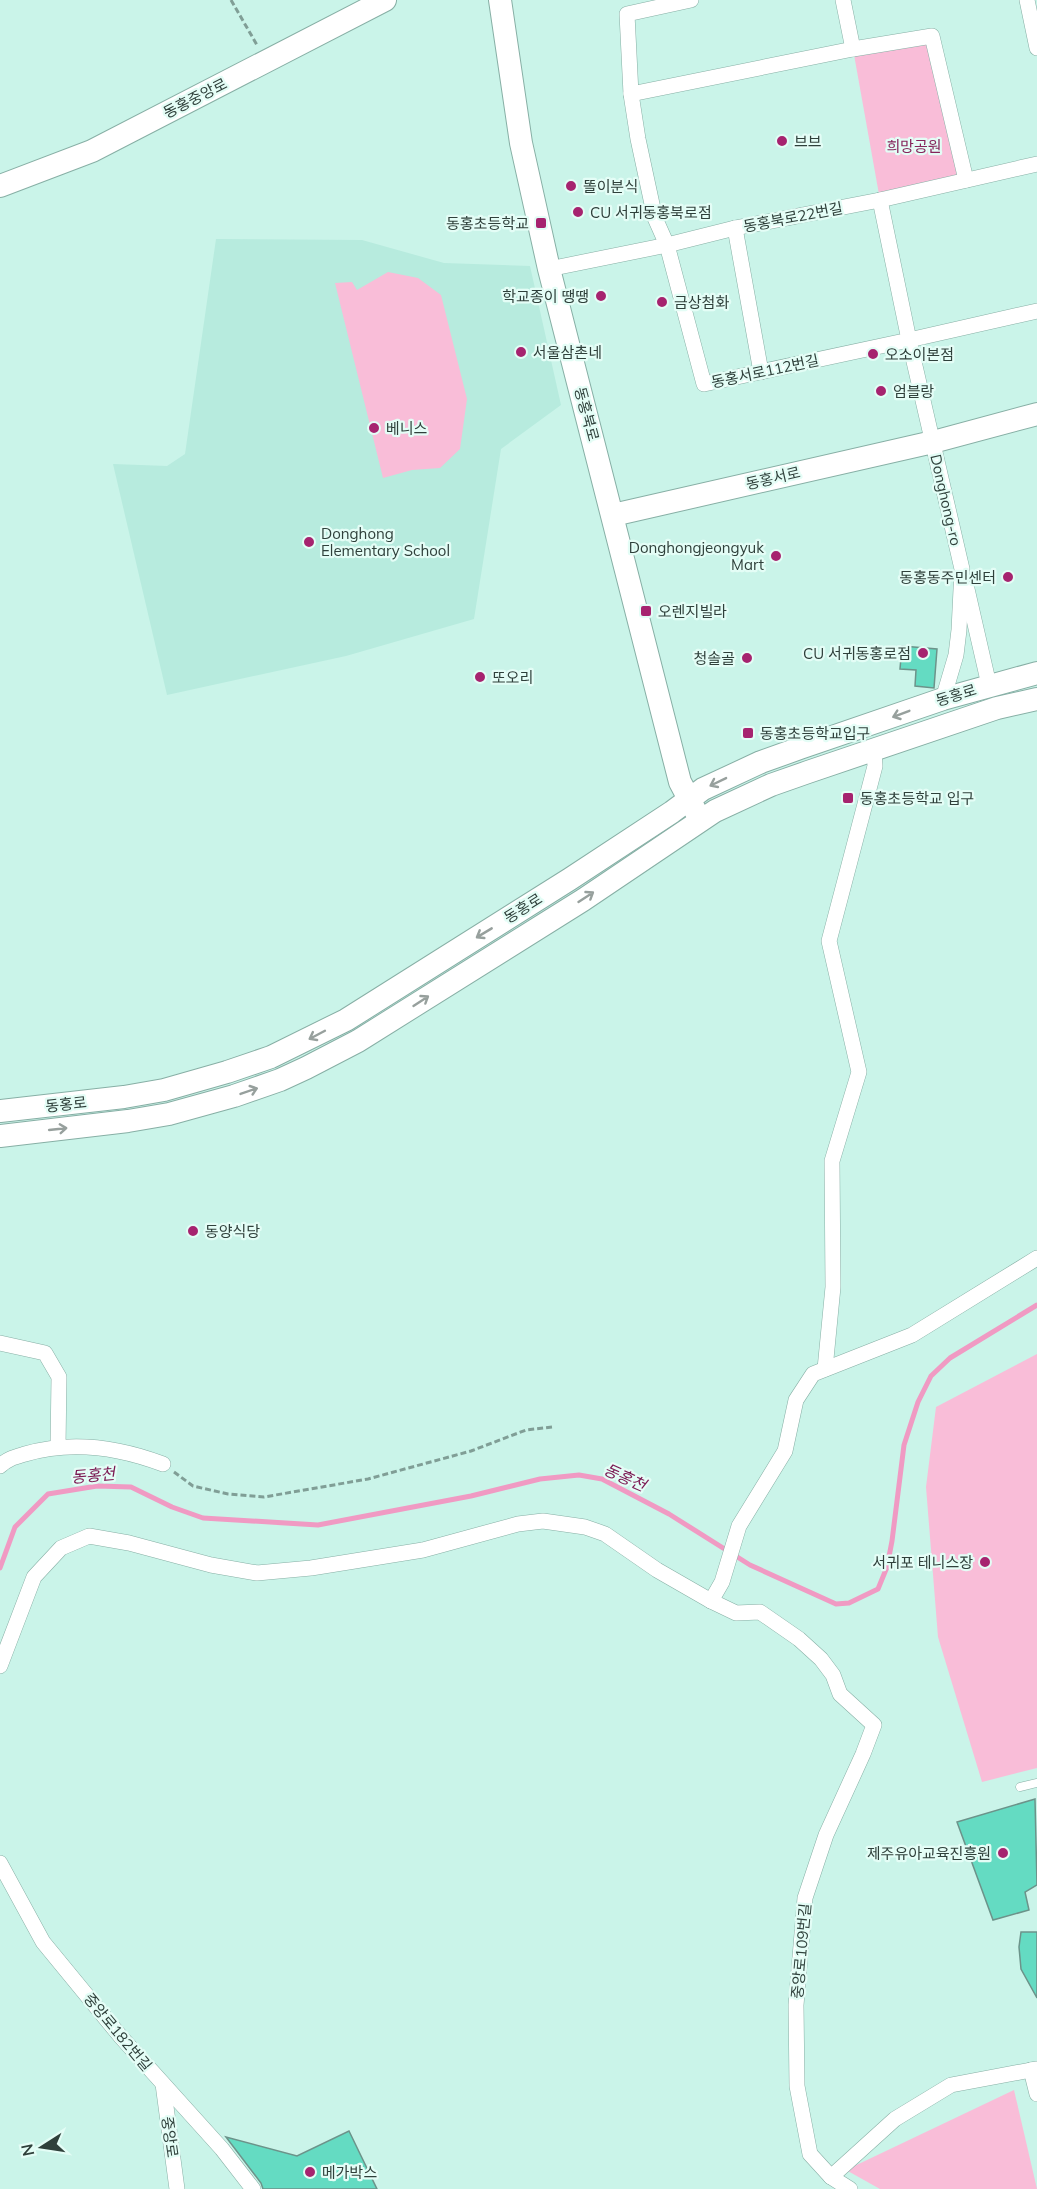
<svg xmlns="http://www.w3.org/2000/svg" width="1037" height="2189" font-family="Mulish,'Noto Sans KR',sans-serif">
<rect width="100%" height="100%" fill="#caf4e9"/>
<!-- built -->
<polygon fill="#b7ebde" points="216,239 362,240 444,263 530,266 561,405 501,449 474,619 346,656 167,695 113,464 167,466 185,454"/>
<!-- green -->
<g fill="#f9bdd8">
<polygon points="932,36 966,180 880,200 853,49"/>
<polygon points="388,272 418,278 441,295 467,399 460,449 440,468 412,470 383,478 335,283 352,282 357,290"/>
<polygon points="1037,1354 1037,1768 982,1782 938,1637 926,1487 936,1407"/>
<polygon points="1014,2090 1037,2189 880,2189 846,2170"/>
</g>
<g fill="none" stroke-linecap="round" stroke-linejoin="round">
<!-- stream -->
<polyline stroke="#f09ac3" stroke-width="5" points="0,1568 15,1527 48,1494 97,1486 131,1487 172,1507 203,1518 318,1525 471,1496 540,1479 579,1475 602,1479 669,1514 750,1565 836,1604 849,1603 878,1589 887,1567 892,1541 904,1445 918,1402 931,1376 950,1358 1037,1305"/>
</g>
<!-- building -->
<g fill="#64dbc2" stroke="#6c938a" stroke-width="1.5">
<polygon points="902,646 937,649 934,688 915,686 916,670 900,669"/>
<polygon points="1035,1799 1037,1885 1025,1892 1029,1910 993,1920 957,1822"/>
<polygon points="1021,1932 1037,1932 1037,1998 1021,1969 1019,1947"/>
<polygon points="349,2131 377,2189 263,2189 261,2183 226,2137 297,2156"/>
</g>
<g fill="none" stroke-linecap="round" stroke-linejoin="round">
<!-- lane casing -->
<g stroke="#87afa5" stroke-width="9">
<polyline id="lane" points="1020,1787 1037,1783"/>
</g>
<!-- street casing -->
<g stroke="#87afa5" stroke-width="16">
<g id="street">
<polyline points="691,0 627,14 631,94 853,49 932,36 966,180"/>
<polyline points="843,0 853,49"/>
<polyline points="1027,0 1037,48"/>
<polyline points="631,94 638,139 655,218 667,245 704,384 909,340 880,200"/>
<polyline points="735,228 761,372"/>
<polyline points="549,269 667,245 735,228 880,200 1037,164"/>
<polyline points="967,589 989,685"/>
<polyline points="943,699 956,655 959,630 962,569 909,340 1037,311"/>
<polyline points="0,1343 45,1353 59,1377 58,1447"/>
<polyline points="825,1369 833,1287 832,1161 859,1072 829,941 875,766 874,750"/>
<path d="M 0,1466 C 7,1459 15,1457 25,1454 C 72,1440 118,1447 163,1464"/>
<polyline points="711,1601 722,1582 739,1526 785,1451 796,1400 813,1374 912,1335 1037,1258"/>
<polyline points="0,1666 34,1577 61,1548 89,1536 129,1543 211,1565 257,1573 311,1568 423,1550 518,1524 543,1521 585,1527 605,1534 657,1570 711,1601 736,1613 760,1612 799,1639 821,1659 833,1675 840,1694 874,1725 863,1754 826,1835 805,1898 796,2005 797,2086 810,2154 831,2177 850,2189"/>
<polyline points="0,1863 43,1942 121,2037 222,2149 253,2189"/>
<polyline points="1037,2069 1031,2070 1037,2094"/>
<polyline points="163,2084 177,2189"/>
<polyline points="831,2177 895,2119 951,2085 1031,2070"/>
</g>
</g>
<!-- secondary casing -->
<g stroke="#87afa5" stroke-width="24">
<g id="secondary">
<polyline points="500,0 521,143 549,269 680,782 696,812"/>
<polyline points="0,186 92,151 385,0"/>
<polyline points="613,515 933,442 1037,414"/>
<polyline points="0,1111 124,1097 164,1090 227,1072 271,1057 346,1020 570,879 672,812 703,789 761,762 800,748 943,699 1037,673"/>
<polyline points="0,1136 128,1121 169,1114 234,1096 280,1080 306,1068 358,1041 583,900 715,811 771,785 808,772 997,708 1037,699"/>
</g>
</g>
<!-- path -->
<g stroke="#809e96" stroke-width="3" stroke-dasharray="6 3" stroke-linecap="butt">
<polyline points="231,0 257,45"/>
<polyline points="174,1472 193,1486 228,1494 264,1497 368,1479 471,1451 526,1430 552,1427"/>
</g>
<!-- lane -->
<use href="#lane" stroke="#fff" stroke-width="8"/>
<!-- street -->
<use href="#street" stroke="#fff" stroke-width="15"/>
<!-- secondary -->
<use href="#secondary" stroke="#fff" stroke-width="22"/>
</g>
<!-- one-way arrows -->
<defs><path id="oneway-shaft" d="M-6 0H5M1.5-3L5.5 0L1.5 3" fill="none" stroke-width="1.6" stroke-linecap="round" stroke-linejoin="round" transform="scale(1.5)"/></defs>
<g stroke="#97a09d">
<use href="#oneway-shaft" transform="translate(901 714) rotate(159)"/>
<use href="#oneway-shaft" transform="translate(718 782) rotate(154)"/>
<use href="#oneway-shaft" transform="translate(586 897) rotate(-33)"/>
<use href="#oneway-shaft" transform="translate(484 933) rotate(149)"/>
<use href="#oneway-shaft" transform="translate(421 1001) rotate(-33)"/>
<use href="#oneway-shaft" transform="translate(317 1035) rotate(152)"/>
<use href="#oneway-shaft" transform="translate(249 1091) rotate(-19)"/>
<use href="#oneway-shaft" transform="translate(58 1129) rotate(-6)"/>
</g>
<!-- markers -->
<g fill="#a6236f" stroke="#e4fdf6" stroke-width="2">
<circle cx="782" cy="141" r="6"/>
<circle cx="571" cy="186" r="6"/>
<circle cx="578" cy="212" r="6"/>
<rect x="535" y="217" width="12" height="12" rx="3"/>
<circle cx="601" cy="296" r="6"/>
<circle cx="662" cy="302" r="6"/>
<circle cx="521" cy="352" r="6"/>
<circle cx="873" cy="354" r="6"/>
<circle cx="881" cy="391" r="6"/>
<circle cx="374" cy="428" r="6"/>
<circle cx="309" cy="542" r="6"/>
<circle cx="776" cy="556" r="6"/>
<circle cx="1008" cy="577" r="6"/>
<rect x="640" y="605" width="12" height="12" rx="3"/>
<circle cx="923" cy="653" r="6"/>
<circle cx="747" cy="658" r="6"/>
<circle cx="480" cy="677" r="6"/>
<rect x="742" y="727" width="12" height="12" rx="3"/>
<rect x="842" y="792" width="12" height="12" rx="3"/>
<circle cx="193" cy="1231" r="6"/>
<circle cx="985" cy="1562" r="6"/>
<circle cx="1003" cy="1853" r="6"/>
<circle cx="310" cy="2172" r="6"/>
</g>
<g text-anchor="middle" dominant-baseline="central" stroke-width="4.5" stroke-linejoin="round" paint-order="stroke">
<!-- street labels -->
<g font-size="15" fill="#2f403b" stroke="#e4fdf6">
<text transform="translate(195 98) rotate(-27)">동홍중앙로</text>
<text transform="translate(793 217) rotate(-11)">동홍북로22번길</text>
<text transform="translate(765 371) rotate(-12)">동홍서로112번길</text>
<text transform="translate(587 414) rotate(75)">동홍북로</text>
<text transform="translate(773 478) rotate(-13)">동홍서로</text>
<text transform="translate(946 500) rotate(77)">Donghong-ro</text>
<text transform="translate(956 695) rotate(-17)">동홍로</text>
<text transform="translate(523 908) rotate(-32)">동홍로</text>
<text transform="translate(66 1104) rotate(-6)">동홍로</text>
<text transform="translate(801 1951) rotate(-85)">중앙로109번길</text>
<text transform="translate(118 2032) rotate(50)">중앙로182번길</text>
<text transform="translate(170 2137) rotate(82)">중앙로</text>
</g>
<!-- poi labels -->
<g font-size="15" fill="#2f403b" stroke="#e4fdf6" text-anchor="start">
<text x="794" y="141">브브</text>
<text x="583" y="186">똘이분식</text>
<text x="590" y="212">CU 서귀동홍북로점</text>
<text x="529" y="223" text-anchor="end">동홍초등학교</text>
<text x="589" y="296" text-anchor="end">학교종이 땡땡</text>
<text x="674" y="302">금상첨화</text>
<text x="533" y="352">서울삼촌네</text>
<text x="885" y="354">오소이본점</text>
<text x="893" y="391">엄블랑</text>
<text x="386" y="428">베니스</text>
<text x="321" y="533">Donghong<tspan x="321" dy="17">Elementary School</tspan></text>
<text x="764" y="547" text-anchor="end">Donghongjeongyuk<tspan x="764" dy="17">Mart</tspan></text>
<text x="996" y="577" text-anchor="end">동홍동주민센터</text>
<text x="658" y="611">오렌지빌라</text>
<text x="911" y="653" text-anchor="end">CU 서귀동홍로점</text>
<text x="735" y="658" text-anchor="end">청솔골</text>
<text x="492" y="677">또오리</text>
<text x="760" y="733">동홍초등학교입구</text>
<text x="860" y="798">동홍초등학교 입구</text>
<text x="205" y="1231">동양식당</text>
<text x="973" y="1562" text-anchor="end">서귀포 테니스장</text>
<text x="991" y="1853" text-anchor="end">제주유아교육진흥원</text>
<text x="322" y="2172">메가박스</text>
</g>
<!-- park labels -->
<g font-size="15" fill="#86245b" stroke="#e4fdf6">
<text x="914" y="146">희망공원</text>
</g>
<!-- water labels -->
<g font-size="16" font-style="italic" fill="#7b1852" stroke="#e4fdf6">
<text transform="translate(93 1475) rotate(-5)">동홍천</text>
<text transform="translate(625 1477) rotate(24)">동홍천</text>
</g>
</g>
<!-- north arrow -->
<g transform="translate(42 2147) rotate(258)" stroke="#e4fdf6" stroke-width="4.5" paint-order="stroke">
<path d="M0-4.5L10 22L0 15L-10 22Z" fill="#2f403b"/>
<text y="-9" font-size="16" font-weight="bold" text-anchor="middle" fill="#2f403b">N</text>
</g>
</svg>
